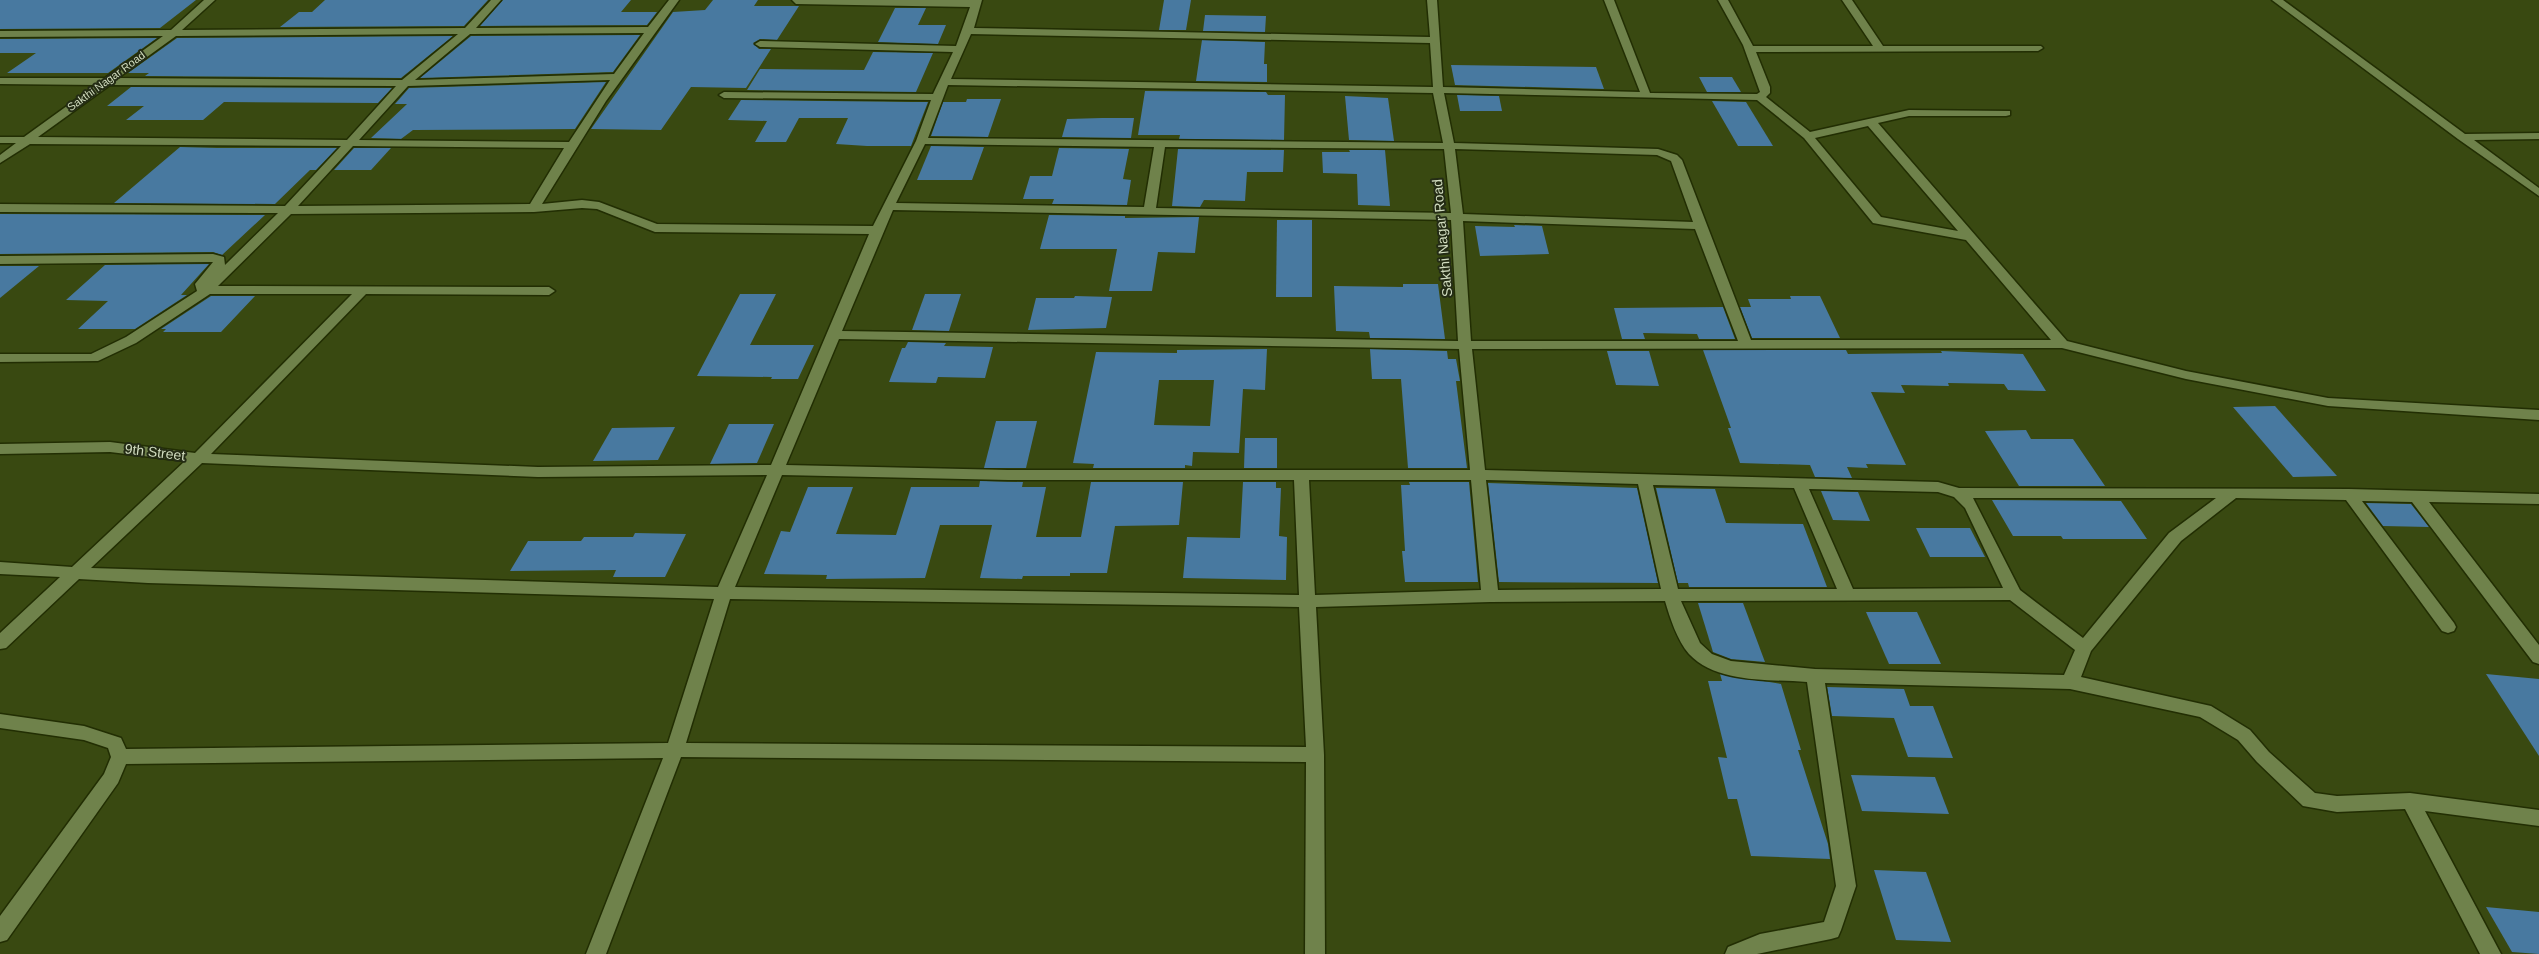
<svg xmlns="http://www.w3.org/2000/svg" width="2539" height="954" font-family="Helvetica,sans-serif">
<rect width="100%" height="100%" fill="#394911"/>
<!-- building -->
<g fill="#4879a0" fill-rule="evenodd">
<polygon points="0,0 196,0 160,28 0,29"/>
<polygon points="325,0 488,0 464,26 280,27 299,12 312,12"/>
<polygon points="503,0 631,0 621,12 657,12 647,25 480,26"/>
<polygon points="713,0 758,0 754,6 799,6 777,40 760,39 753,43 759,49 771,49 746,88 691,87 661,130 591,129 673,12 705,10"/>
<polygon points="1164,0 1191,0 1186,30 1159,30"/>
<polygon points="895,8 926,8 918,25 946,25 938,44 878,42"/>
<polygon points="1205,15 1266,16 1265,32 1203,31"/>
<polygon points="640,35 613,72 420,78 471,36"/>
<polygon points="453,36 401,78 145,76 149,73 128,73 177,38"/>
<polygon points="157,38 108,73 7,73 36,53 0,53 0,39"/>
<polygon points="1202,40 1265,42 1264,64 1267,64 1267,82 1196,81"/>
<polygon points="873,52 933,53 916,92 747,90 760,69 864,70"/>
<polygon points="1451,65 1596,67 1604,89 1455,85"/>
<polygon points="1699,77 1732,77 1741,92 1707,92"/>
<polygon points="606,82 575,129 413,130 401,139 371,138 407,104 395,104 409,88"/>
<polygon points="131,87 392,88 378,103 224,102 203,120 126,120 144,106 107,106"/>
<polygon points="1145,91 1266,92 1268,95 1285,95 1284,140 1179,139 1180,135 1138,135"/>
<polygon points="1457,95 1499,96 1502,111 1460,111"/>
<polygon points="1345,96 1388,98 1394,141 1349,140"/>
<polygon points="967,99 1001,99 988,137 931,136 943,102 966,102"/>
<polygon points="741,100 912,102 928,102 911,146 867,146 836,144 848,118 799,118 786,142 755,142 767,121 728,120"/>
<polygon points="1712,101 1746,102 1773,146 1738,146"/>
<polygon points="1102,118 1134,118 1131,138 1062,137 1067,119"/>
<polygon points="931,146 984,147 972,180 917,180"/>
<polygon points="180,147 217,148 337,148 316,170 310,170 275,204 114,203"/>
<polygon points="354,148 391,148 371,170 334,170"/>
<polygon points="1059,148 1129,149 1123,179 1131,180 1127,205 1052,204 1054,199 1023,199 1030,176 1052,176"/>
<polygon points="1178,149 1284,150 1283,172 1247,172 1245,201 1204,200 1200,207 1172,206"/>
<polygon points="1349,150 1385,150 1390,206 1358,205 1357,174 1323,173 1322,152 1350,152"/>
<polygon points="0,214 4,214 265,215 222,255 213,252 0,254"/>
<polygon points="1049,215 1125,216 1125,218 1199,217 1195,253 1158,252 1152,291 1109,291 1117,249 1040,249"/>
<polygon points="1277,220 1312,220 1312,297 1276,297"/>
<polygon points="1514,225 1542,226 1549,254 1480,256 1475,226 1515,227"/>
<polygon points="209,264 181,295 187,295 135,329 78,329 108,301 66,300 105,265"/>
<polygon points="0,266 39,266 0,298"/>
<polygon points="1403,284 1438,284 1445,339 1370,338 1369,332 1336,331 1334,286 1403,287"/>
<polygon points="740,294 776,294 750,345 814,345 798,379 771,379 772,377 697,376"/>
<polygon points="925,294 961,294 949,331 912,330"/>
<polygon points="211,296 255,296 221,332 163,332 166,329 161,329"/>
<polygon points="1075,296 1112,297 1106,328 1028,330 1036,298 1074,298"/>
<polygon points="1790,296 1820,296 1840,338 1752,338 1740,307 1751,307 1748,299 1791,299"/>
<polygon points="1723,307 1735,339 1699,339 1697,334 1643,333 1645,339 1622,339 1614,308"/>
<polygon points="908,342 946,343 944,346 993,347 985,378 938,377 936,383 889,382 902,348 905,348"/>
<path d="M 1267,349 L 1265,390 L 1243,389 L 1239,453 L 1193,452 L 1192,466 L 1185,465 L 1185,468 L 1093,468 L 1094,464 L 1073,463 L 1096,352 L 1177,353 L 1177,350 ZM 1159,380 L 1214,380 L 1210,426 L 1154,425 Z"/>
<polygon points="1370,349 1447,351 1448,359 1456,359 1460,381 1456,381 1467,468 1408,468 1401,379 1372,379"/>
<polygon points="1703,350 1846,350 1848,354 1942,353 1941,351 2023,354 2046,391 2008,390 2004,384 1948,383 1949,386 1901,385 1905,393 1871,392 1906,465 1866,464 1868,468 1847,467 1852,478 1815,477 1810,465 1740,463 1728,428 1731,428"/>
<polygon points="1607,351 1649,351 1659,386 1616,385"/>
<polygon points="2275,406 2337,476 2293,477 2233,407"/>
<polygon points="996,421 1037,421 1026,468 984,468"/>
<polygon points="729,424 774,424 757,463 710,464"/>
<polygon points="675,427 658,460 593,461 612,428"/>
<polygon points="2026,430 2031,439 2073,439 2105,486 2019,486 1985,431"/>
<polygon points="1245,438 1277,438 1277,468 1244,468"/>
<polygon points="980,481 1023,482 1022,487 1046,487 1036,537 1081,537 1091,482 1183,482 1179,525 1115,526 1107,573 1070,573 1070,576 1023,576 1022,579 980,578 992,525 940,525 925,578 826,579 827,575 764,574 781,531 790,532 808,487 853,487 836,534 896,535 911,487 979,487"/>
<polygon points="1243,482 1276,482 1276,488 1281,488 1279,536 1287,537 1286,580 1183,578 1187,537 1240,538"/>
<polygon points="1409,482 1469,482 1478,582 1405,582 1402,551 1405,551 1401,485 1410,485"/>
<polygon points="1488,483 1637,488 1658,583 1499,582"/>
<polygon points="1656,488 1715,489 1726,523 1803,524 1827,587 1689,587 1688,583 1678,583"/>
<polygon points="1821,491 1858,492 1870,521 1833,520"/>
<polygon points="1992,500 2121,501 2147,539 2063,539 2061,536 2013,536"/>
<polygon points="2366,503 2411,504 2429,527 2383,526"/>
<polygon points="1916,528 1970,528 1985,557 1930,557"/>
<polygon points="635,533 686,534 665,577 613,577 616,570 510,571 528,541 581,541 584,537 633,537"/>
<polygon points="1698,603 1743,603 1765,662 1731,659 1713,652"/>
<polygon points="1866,612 1917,612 1941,664 1889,664"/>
<polygon points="1720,674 1781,684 1801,750 1798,750 1828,844 1830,859 1751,856 1737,799 1728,799 1718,757 1727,758 1708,681 1722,681"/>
<polygon points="2486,674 2539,679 2539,756"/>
<polygon points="1827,687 1904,689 1910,706 1933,706 1953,758 1908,757 1894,718 1832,716"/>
<polygon points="1851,775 1935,777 1949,814 1862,811"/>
<polygon points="1874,870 1926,872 1951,942 1896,940"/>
<polygon points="2486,907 2539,912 2539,954 2512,952"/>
</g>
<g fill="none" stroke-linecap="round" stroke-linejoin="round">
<!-- minor casing -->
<g stroke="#222e03" stroke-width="3">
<g id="minor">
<path d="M 204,0 L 215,0 L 182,30 L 465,28 L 491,0 L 501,0 L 476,28 L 648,27 L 669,0 L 679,0 L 606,101 L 542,204 L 582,200 L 599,202 L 657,224 L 873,226 L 916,141 L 931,100 L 724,98 L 719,95 L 724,92 L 933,94 L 953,52 L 760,47 L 755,44 L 760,41 L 956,46 L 970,7 L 796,4 L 792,0 L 982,0 L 974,28 L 1430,37 L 1427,0 L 1437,0 L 1443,87 L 1640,92 L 1604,0 L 1614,0 L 1650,93 L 1757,94 L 1760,92 L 1743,45 L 1718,0 L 1728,0 L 1753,46 L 1873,46 L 1842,0 L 1852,0 L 1883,46 L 2041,46 L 2043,48 L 2038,51 L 1756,52 L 1770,87 L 1770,93 L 1766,97 L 1810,132 L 1909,110 L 2010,111 L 2010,115 L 2006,116 L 1909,116 L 1878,123 L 2067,341 L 2186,371 L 2328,398 L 2539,410 L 2539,420 L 2328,406 L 2186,379 L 2062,348 L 1472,349 L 1485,470 L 1938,482 L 1959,488 L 2349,489 L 2539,494 L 2539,504 L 2429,502 L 2539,645 L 2539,664 L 2533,662 L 2412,502 L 2362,501 L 2454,623 L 2456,627 L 2454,631 L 2448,633 L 2442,631 L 2346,500 L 2236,498 L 2181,541 L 2091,651 L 2081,677 L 2211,706 L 2250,730 L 2269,752 L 2315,793 L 2337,796 L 2410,793 L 2539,810 L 2539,826 L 2425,811 L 2501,954 L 2480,954 L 2405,809 L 2337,812 L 2303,806 L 2257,762 L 2238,740 L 2200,717 L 2070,689 L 1825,683 L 1856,886 L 1841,930 L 1838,937 L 1831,939 L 1757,954 L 1725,954 L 1728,947 L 1760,934 L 1824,922 L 1836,886 L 1807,682 C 1770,679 1717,684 1689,654 C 1677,640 1670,618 1665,601 L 1490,602 L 1316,607 L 1324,755 L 1325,954 L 1305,954 L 1306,762 L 681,757 L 606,954 L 586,954 L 663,758 L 126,764 L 118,783 L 7,940 L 0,942 L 0,916 L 104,774 L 111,757 L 108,748 L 84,740 L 0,728 L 0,714 L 84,726 L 121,738 L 126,749 L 668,743 L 714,599 L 148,583 L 79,579 L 6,648 L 0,649 L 0,633 L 60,577 L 0,574 L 0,562 L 72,567 L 185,461 L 110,452 L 0,454 L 0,444 L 110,442 L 195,453 L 352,294 L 210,294 L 136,343 L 98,361 L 0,362 L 0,354 L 91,354 L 126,337 L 197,291 L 195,284 L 213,262 L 0,264 L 0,256 L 213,254 L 224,257 L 225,265 L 278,213 L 0,212 L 0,204 L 285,206 L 341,146 L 30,144 L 0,163 L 0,155 L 16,143 L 0,143 L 0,137 L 24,137 L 96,85 L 0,84 L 0,78 L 105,78 L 163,36 L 0,37 L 0,31 L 171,30 ZM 644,33 L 614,74 L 415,80 L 470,34 ZM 458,34 L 402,80 L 118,78 L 176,36 ZM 971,34 L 1430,43 L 1433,87 L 951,79 ZM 610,80 L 569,142 L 359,140 L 408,86 ZM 110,85 L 396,86 L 347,140 L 38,137 ZM 948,85 L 1433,93 L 1443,143 L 928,138 ZM 1444,93 L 1757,100 L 1804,138 L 1873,223 L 1966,240 L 2051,340 L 1751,340 L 1682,160 L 1677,155 L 1658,149 L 1454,143 ZM 1868,126 L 1958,231 L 1881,217 L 1815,138 ZM 925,144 L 1154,147 L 1144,207 L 896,203 ZM 353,146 L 564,148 L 530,204 L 298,206 ZM 1165,147 L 1444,149 L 1451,213 L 1156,208 ZM 1455,149 L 1657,155 L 1671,161 L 1693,222 L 1463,214 ZM 582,208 L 597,209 L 655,232 L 869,234 L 771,465 L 538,467 L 211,454 L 366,294 L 549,295 L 555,291 L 549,287 L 218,286 L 291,214 L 534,212 ZM 893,210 L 1451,220 L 1458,341 L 842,331 ZM 1463,221 L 1695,229 L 1738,341 L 1471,341 ZM 839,339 L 1459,349 L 1470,470 L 1008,470 L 786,465 ZM 202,463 L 538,477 L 767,475 L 718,587 L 91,568 ZM 782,475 L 1008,480 L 1294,480 L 1299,595 L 735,587 ZM 1309,480 L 1471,480 L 1481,590 L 1315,595 ZM 1486,480 L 1638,484 L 1661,589 L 1498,590 ZM 1653,485 L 1794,488 L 1837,589 L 1678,589 ZM 1809,489 L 1938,492 L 1954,497 L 1965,508 L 2003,588 L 1853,589 ZM 1973,498 L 2216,498 L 2169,533 L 2083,638 L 2020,590 ZM 730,599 L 1299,607 L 1306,747 L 686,743 ZM 2010,600 L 2075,650 L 2064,675 L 1815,669 L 1731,661 L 1712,654 L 1700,643 L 1681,601 Z"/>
<polygon points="2272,0 2283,0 2465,134 2539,133 2539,139 2474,140 2539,188 2539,196 2458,139"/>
</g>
</g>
<!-- minor -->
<use href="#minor" fill="#6f824b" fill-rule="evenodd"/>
</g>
<g text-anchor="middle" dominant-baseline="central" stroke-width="4" stroke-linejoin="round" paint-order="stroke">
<!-- far-street labels -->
<g font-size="11" fill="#d1dcbf" stroke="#242c15">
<text transform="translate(106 81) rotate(-36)">Sakthi Nagar Road</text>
</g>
<!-- street labels -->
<g font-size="14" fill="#d1dcbf" stroke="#242c15">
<text transform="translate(1442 238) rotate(-95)">Sakthi Nagar Road</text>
<text transform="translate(155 452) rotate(7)">9th Street</text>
</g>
</g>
</svg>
